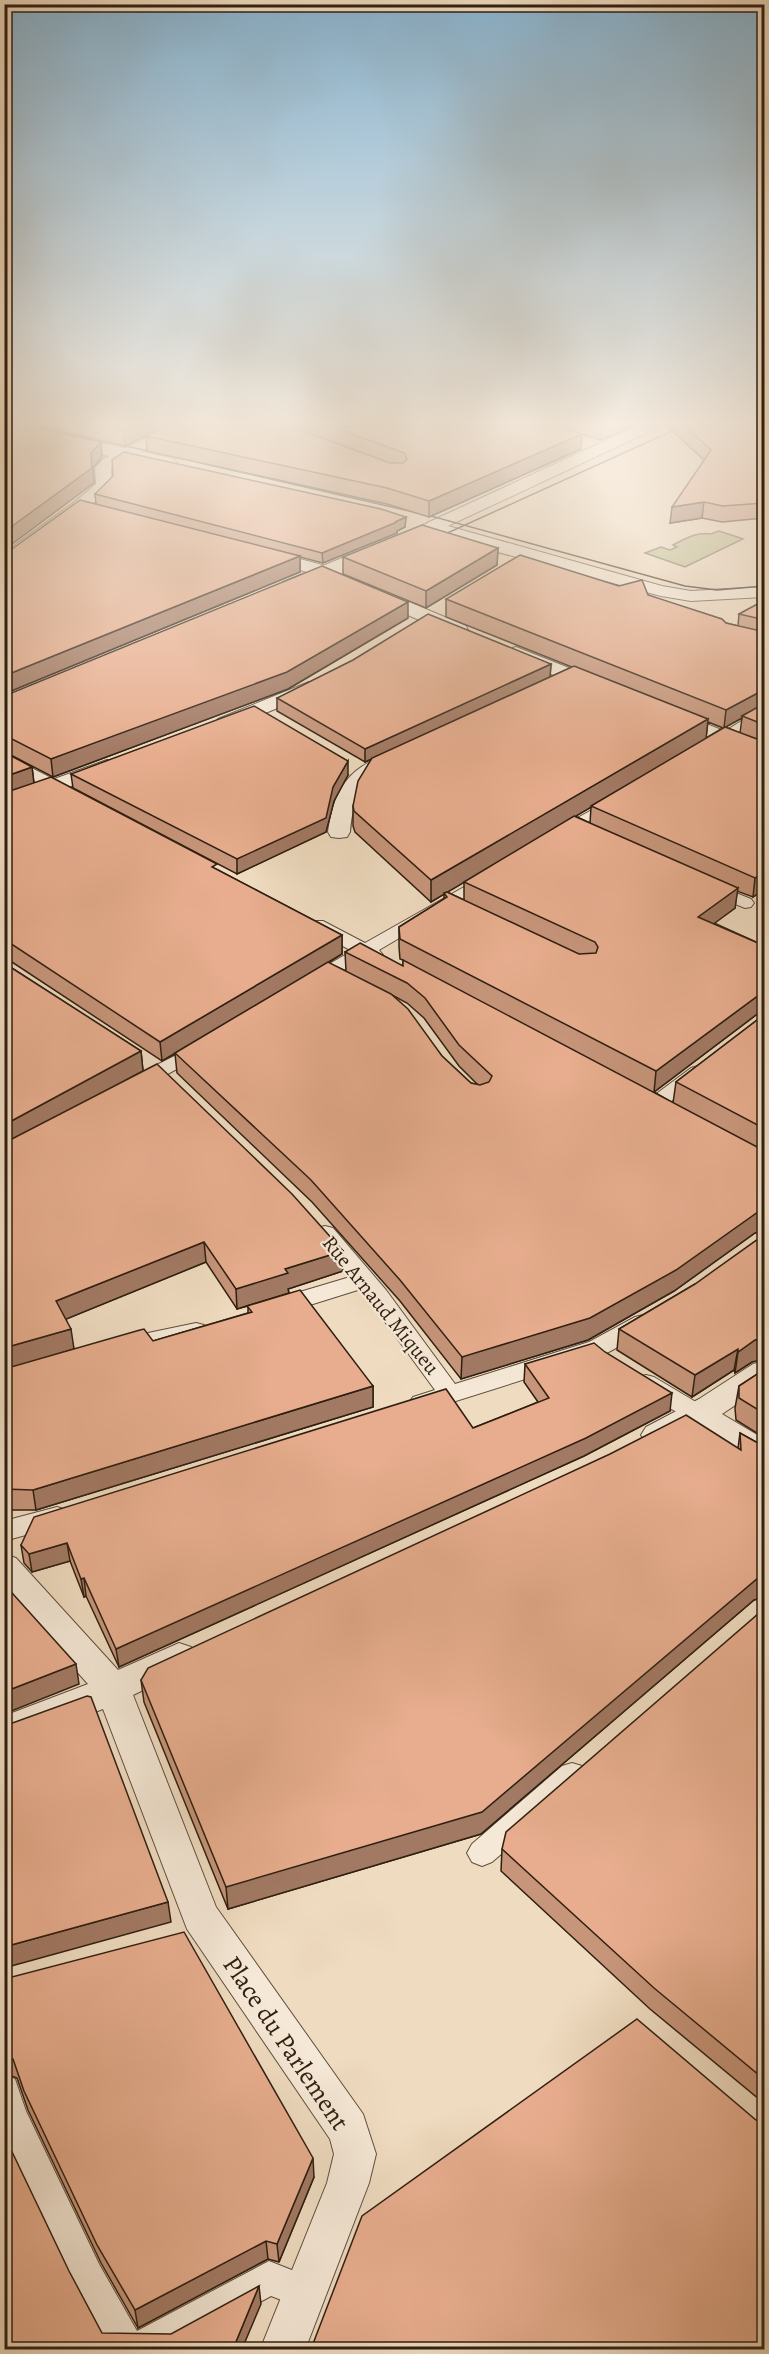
<svg xmlns="http://www.w3.org/2000/svg" width="769" height="2354" font-family="Alegreya,serif">
<rect width="100%" height="100%" fill="#efdbc0"/>
<filter id="stains"><feTurbulence type="fractalNoise" baseFrequency=".00333" numOctaves="4"/><feColorMatrix values="0 0 0 0 .2 0 0 0 0 .09 0 0 0 0 .02 0 0 0 .5 -.17"/></filter>
<radialGradient id="worn" r=".72"><stop offset=".6" stop-color="#630" stop-opacity="0"/><stop offset="1" stop-color="#630" stop-opacity=".3"/></radialGradient>
<!-- green -->
<path fill="#bebe8e" stroke="#766e50" stroke-width="1.5" d="M 719,531 L 743,539 L 685,567 L 645,553 L 661,547 L 670,550 L 677,547 L 673,545 C 683,540 697,531 711,534 Z"/>
<g fill="none" stroke-linecap="round" stroke-linejoin="round">
<!-- pedestrian casing -->
<g stroke="#5f4e3d" stroke-width="2">
<g id="pedestrian">
<polygon points="764,707 764,718 715,749 709,751 701,746"/>
<polygon points="4,754 75,790 77,793 75,796 63,796 4,766"/>
<polygon points="615,797 621,799 623,802 621,805 566,839 554,839 552,835 554,831"/>
<polygon points="487,874 493,875 496,879 493,883 379,950 383,955 380,959 374,960 366,958 319,986 305,986 303,982 305,978 352,951 311,929 308,925 311,921 323,921 365,943"/>
<polygon points="711,883 751,899 754,903 751,907 745,908 705,892 702,888 705,884"/>
<polygon points="200,1043 207,1045 210,1049 207,1053 145,1086 131,1086 128,1082 131,1078"/>
<polygon points="698,1066 705,1068 708,1072 705,1076 662,1108 655,1110 648,1108 645,1104 648,1100 691,1068"/>
<polygon points="325,1226 333,1228 386,1290 455,1384 589,1342 635,1317 643,1315 651,1317 654,1323 651,1329 605,1354 421,1412 413,1409 409,1403 413,1397 435,1390 361,1289 281,1314 273,1312 270,1306 273,1300 350,1277 314,1233 317,1228"/>
<polygon points="196,1323 204,1325 207,1331 204,1337 124,1354 116,1352 112,1346 116,1340 124,1338"/>
<polygon points="646,1375 654,1377 706,1408 710,1414 706,1420 698,1423 690,1420 638,1389 634,1383 638,1377"/>
<polygon points="57,1507 66,1510 70,1517 66,1524 4,1541 4,1521"/>
<polygon points="572,1763 582,1766 586,1775 582,1784 492,1862 482,1866 472,1862 467,1853 472,1844 562,1766"/>
<polygon points="4,2074 15,2079 26,2111 99,2264 137,2331 269,2261 317,2280 322,2292 317,2304 305,2309 271,2296 173,2350 108,2350 75,2288 4,2137"/>
</g>
</g>
<!-- minor casing -->
<g stroke="#5f4e3d" stroke-width="2">
<g id="minor">
<polygon points="170,426 190,426 115,465 111,469 112,485 110,488 84,512 10,565 4,566 4,553 72,504 96,484 95,468 103,459"/>
<polygon points="637,426 658,426 655,429 448,526 662,586 691,591 764,587 764,597 691,601 661,596 453,540 427,531 425,527 427,523"/>
<polygon points="265,550 319,564 466,626 468,630 466,634 452,634 307,572 259,559 256,555 259,551"/>
<polygon points="516,647 602,681 605,685 602,689 588,689 509,657 507,653 509,649"/>
<polygon points="309,682 316,684 319,688 316,692 232,727 218,727 215,723 218,719"/>
<polygon points="672,710 764,747 764,760 665,720 662,716 665,712"/>
<path d="M 395,753 L 402,755 L 405,759 L 402,763 C 362,782 355,786 350,832 L 347,837 L 339,838 L 331,837 L 328,832 C 334,788 350,764 395,753 Z"/>
<polygon points="107,760 114,762 117,766 114,770 4,811 4,797"/>
<polygon points="764,1361 764,1386 722,1414 764,1439 764,1466 753,1462 697,1428 657,1446 646,1443 641,1435 646,1427 699,1399 753,1364"/>
<polygon points="4,1554 16,1558 118,1670 179,1643 191,1647 196,1657 191,1667 133,1695 216,1907 363,2114 376,2154 369,2183 305,2350 260,2350 327,2183 334,2154 330,2139 187,1929 103,1709 4,1747 4,1716 88,1684 4,1590"/>
</g>
</g>
<!-- tertiary casing -->
<g stroke="#5f4e3d" stroke-width="2">
<g id="tertiary">
<polygon points="4,426 25,426 167,457 174,459 177,463 174,467 167,469 4,433"/>
<polygon points="433,521 440,523 443,527 440,531 299,592 291,594 283,592 280,587 283,582"/>
</g>
</g>
<!-- pedestrian -->
<use href="#pedestrian" fill="#f5e8d6" fill-rule="evenodd"/>
<!-- minor -->
<use href="#minor" fill="#f5e8d6" fill-rule="evenodd"/>
<!-- tertiary -->
<use href="#tertiary" fill="#f5e8d6" fill-rule="evenodd"/>
<!-- tram -->
<g stroke="#2f1f11" stroke-width="1.5">
<polyline points="109,442 431,516 685,586 717,590 764,586"/>
<polyline points="432,540 683,426"/>
</g>
</g>
<!-- wall -->
<g fill="#c7957a" stroke="#2f1f11" stroke-width="1.5" fill-rule="evenodd">
<polygon points="36,426 165,426 125,446"/>
<polygon points="291,426 633,426 600,440 573,431 581,449 429,517 387,504 147,451 146,436"/>
<polygon points="667,426 765,426 765,518 722,522 702,518 670,523 704,460"/>
<polygon points="95,494 406,517 405,527 397,531 397,533 323,563 300,557 300,572 4,694 4,551 9,551 96,504"/>
<polygon points="498,548 497,565 426,608 343,574 343,557"/>
<path d="M 648,595 L 726,623 L 738,626 L 739,614 L 765,600 L 765,889 L 753,897 L 737,891 L 735,908 L 714,923 L 765,946 L 765,1013 L 756,1015 L 654,1092 L 673,1103 L 676,1082 L 765,1014 L 765,1231 L 755,1233 L 674,1291 L 588,1340 L 461,1379 L 400,1301 L 312,1202 L 177,1073 L 175,1054 L 162,1061 L 12,962 L 4,961 L 4,696 L 408,618 L 288,689 L 53,777 L 5,752 L 32,767 L 34,783 L 218,870 L 342,935 L 342,954 L 328,963 L 346,971 L 345,952 L 403,966 L 403,960 L 400,959 L 399,947 L 399,927 L 444,899 L 444,894 L 431,902 L 355,832 L 353,826 L 353,806 L 372,759 L 365,762 L 277,711 L 277,698 L 551,664 L 550,677 L 572,667 L 446,617 L 446,599 ZM 742,718 L 740,733 L 725,727 ZM 708,722 L 723,728 L 706,738 ZM 591,807 L 590,823 L 575,816 ZM 510,855 L 464,882 L 464,900 L 447,892 ZM 392,995 L 407,1003 L 424,1018 L 459,1066 L 478,1085 L 471,1083 L 442,1056 Z"/>
<polygon points="71,774 348,775 334,801 326,832 237,874 73,788"/>
<path d="M 4,963 L 141,1051 L 143,1071 L 119,1084 L 343,1251 L 343,1271 L 288,1289 L 289,1293 L 373,1386 L 373,1407 L 36,1510 L 4,1510 ZM 206,1262 L 237,1309 L 248,1306 L 248,1313 L 153,1341 L 74,1349 L 66,1319 Z"/>
<polygon points="695,1284 752,1362 735,1373 734,1370 692,1397 617,1350 619,1329"/>
<polygon points="525,1364 670,1411 584,1456 119,1667 86,1596 84,1597 70,1561 32,1572 24,1563 21,1545 473,1428 538,1402 524,1382"/>
<polygon points="765,1369 765,1438 736,1420 735,1408 739,1386"/>
<polygon points="740,1433 756,1442 765,1445 765,1597 754,1600 481,1834 228,1909 144,1702 141,1680 738,1448"/>
<polygon points="765,1608 765,2104 650,2009 501,1871 502,1849"/>
<polygon points="4,1979 314,2177 279,2262 268,2259 138,2328 101,2263 28,2110 17,2078 4,2073"/>
</g>
<!-- shaded-wall -->
<g fill="#a27963" stroke="#2f1f11" stroke-width="1.5">
<polygon points="133,426 165,426 125,446 124,431"/>
<polygon points="601,426 633,426 600,440"/>
<polygon points="582,434 581,449 429,517 429,501"/>
<polygon points="101,442 102,457 93,468 94,483 4,550 4,532 91,453"/>
<polygon points="704,502 702,518 670,523 672,507"/>
<polygon points="406,517 405,527 397,531 397,533 323,563 322,553"/>
<polygon points="498,548 497,565 426,608 426,591"/>
<polygon points="300,556 300,572 4,694 4,676"/>
<polygon points="408,602 408,618 288,689 53,777 51,759"/>
<polygon points="551,664 550,677 365,762 365,749"/>
<polygon points="765,689 765,706 742,716 742,718 724,728 726,710"/>
<polygon points="708,719 706,739 431,902 431,880"/>
<polygon points="348,761 348,775 334,801 326,832 237,874 237,859 333,787"/>
<polygon points="32,767 34,784 4,796 4,777"/>
<polygon points="765,871 765,889 753,897 755,878"/>
<polygon points="738,888 735,908 696,937 698,917"/>
<polygon points="342,935 342,954 162,1061 160,1042"/>
<polygon points="765,993 765,1013 756,1015 654,1092 656,1071 759,995"/>
<polygon points="141,1051 143,1071 4,1146 4,1125"/>
<polygon points="765,1211 765,1231 755,1233 674,1291 588,1340 461,1379 462,1357 758,1212"/>
<polygon points="204,1242 206,1262 59,1322 56,1301"/>
<polygon points="343,1251 343,1271 288,1289 289,1293 237,1309 236,1289 285,1269"/>
<polygon points="71,1329 74,1349 4,1370 4,1348"/>
<polygon points="765,1338 765,1359 752,1362 735,1373 738,1352 755,1340"/>
<polygon points="738,1349 734,1370 692,1397 695,1375"/>
<polygon points="373,1386 373,1407 36,1510 33,1490"/>
<polygon points="672,1393 670,1411 584,1456 119,1667 116,1649"/>
<polygon points="67,1543 70,1561 32,1572 29,1554"/>
<polygon points="765,1576 765,1597 754,1600 481,1834 228,1909 226,1887 758,1578"/>
<polygon points="84,1578 86,1596 84,1597 81,1579"/>
<polygon points="76,1664 79,1684 4,1714 4,1692"/>
<polygon points="168,1902 171,1922 4,1968 4,1947"/>
<polygon points="313,2158 314,2177 279,2262 277,2244"/>
<polygon points="266,2241 268,2259 138,2328 135,2310"/>
<polygon points="259,2286 261,2304 242,2349 233,2349"/>
</g>
<!-- building -->
<g fill="#e7ad8e" stroke="#2f1f11" stroke-width="1.5">
<polygon points="4,426 28,426 101,442 91,453 92,468 4,532"/>
<polygon points="102,426 133,426 124,431"/>
<polygon points="165,426 290,426 390,463 403,463 407,459 404,453 331,426 560,426 582,434 429,501 387,488 146,436"/>
<polygon points="685,426 765,426 765,503 723,506 704,502 672,507 711,450"/>
<polygon points="124,452 381,509 406,517 395,522 397,522 322,553 95,494 113,476 112,460"/>
<polygon points="80,500 300,556 4,676 4,551 9,551"/>
<polygon points="422,525 498,548 426,591 343,557"/>
<polygon points="520,555 619,586 642,580 648,595 722,619 726,623 765,632 765,689 726,710 446,599"/>
<polygon points="322,566 408,602 287,672 51,759 4,735 4,696"/>
<polygon points="765,600 765,620 739,614"/>
<polygon points="428,614 551,664 365,749 277,698 353,660"/>
<polygon points="574,666 708,719 431,880 354,811 353,806 358,781 372,758"/>
<polygon points="765,703 765,725 742,716"/>
<polygon points="254,706 348,761 333,787 326,818 237,859 71,774"/>
<polygon points="725,727 765,742 765,871 755,878 591,806"/>
<polygon points="4,752 32,767 4,777"/>
<polygon points="51,777 217,864 212,867 342,935 160,1042 10,943 4,943 4,793"/>
<polygon points="574,816 738,888 698,917 765,946 765,993 759,995 656,1071 400,939 399,927 447,897 444,893 447,892 579,954 596,953 598,947 595,942 464,882"/>
<polygon points="360,943 403,966 403,960 759,1148 765,1149 765,1211 758,1212 676,1270 590,1318 462,1357 400,1280 311,1180 175,1053 328,962 391,994 408,1009 442,1056 471,1083 480,1085 489,1082 492,1076 459,1045 425,998 407,983 345,952"/>
<polygon points="4,963 141,1051 4,1125"/>
<polygon points="765,1014 765,1129 676,1082"/>
<polygon points="157,1064 292,1194 343,1251 285,1269 288,1273 236,1289 204,1242 56,1301 71,1329 4,1348 4,1143"/>
<polygon points="765,1234 765,1338 755,1340 738,1352 738,1349 695,1375 619,1329 695,1284"/>
<polygon points="300,1290 373,1386 33,1490 4,1489 4,1369 140,1330 144,1329 153,1341 252,1312 247,1306"/>
<polygon points="594,1343 605,1352 672,1393 586,1438 116,1649 84,1578 81,1579 67,1543 29,1554 21,1545 34,1517 446,1389 473,1428 549,1398 525,1364"/>
<polygon points="765,1369 765,1414 739,1398 739,1386"/>
<polygon points="686,1415 741,1450 740,1433 756,1442 765,1445 765,1576 758,1578 482,1812 226,1887 141,1680 148,1668 610,1454"/>
<polygon points="4,1584 76,1664 4,1692"/>
<polygon points="765,1608 765,2080 654,1988 502,1849 506,1832"/>
<polygon points="87,1696 91,1697 168,1902 4,1947 4,1726"/>
<polygon points="184,1932 313,2158 277,2244 266,2241 135,2310 97,2245 24,2091 13,2059 4,2056 4,1979"/>
<polygon points="637,2019 756,2120 765,2123 765,2349 311,2349 362,2216"/>
<polygon points="4,2135 69,2271 102,2333 171,2334 259,2286 233,2349 4,2349"/>
</g>
<!-- sky -->
<linearGradient id="sky" x2="0" y2="1"><stop stop-color="#89b6d4"/><stop offset="0.56" stop-color="#f8efe3"/><stop offset="1" stop-color="#f8efe3" stop-opacity="0"/></linearGradient>
<rect width="769" height="756" fill="url(#sky)"/>
<g text-anchor="middle" dominant-baseline="central" stroke-width="4.5" stroke-linejoin="round" paint-order="stroke">
<!-- street labels -->
<g font-size="21" fill="#2f1f11" stroke="#f5e8d6">
<text transform="translate(381 1305) rotate(51)">Rue Arnaud Miqueu</text>
</g>
<!-- near-street labels -->
<g font-size="26" fill="#2f1f11" stroke="#f5e8d6">
<text transform="translate(286 2043) rotate(56)">Place du Parlement</text>
</g>
</g>
<!-- margin -->
<rect width="769" height="2354" fill="none" stroke="#efdbc0" stroke-width="24"/>
<rect x="6" y="6" width="757" height="2342" fill="none" stroke="#2f1f11" stroke-width="3"/>
<rect x="12" y="12" width="745" height="2330" fill="none" stroke="#2f1f11" stroke-width="1.5"/>
<rect width="100%" height="100%" filter="url(#stains)"/>
<rect width="100%" height="100%" fill="url(#worn)"/>
</svg>
